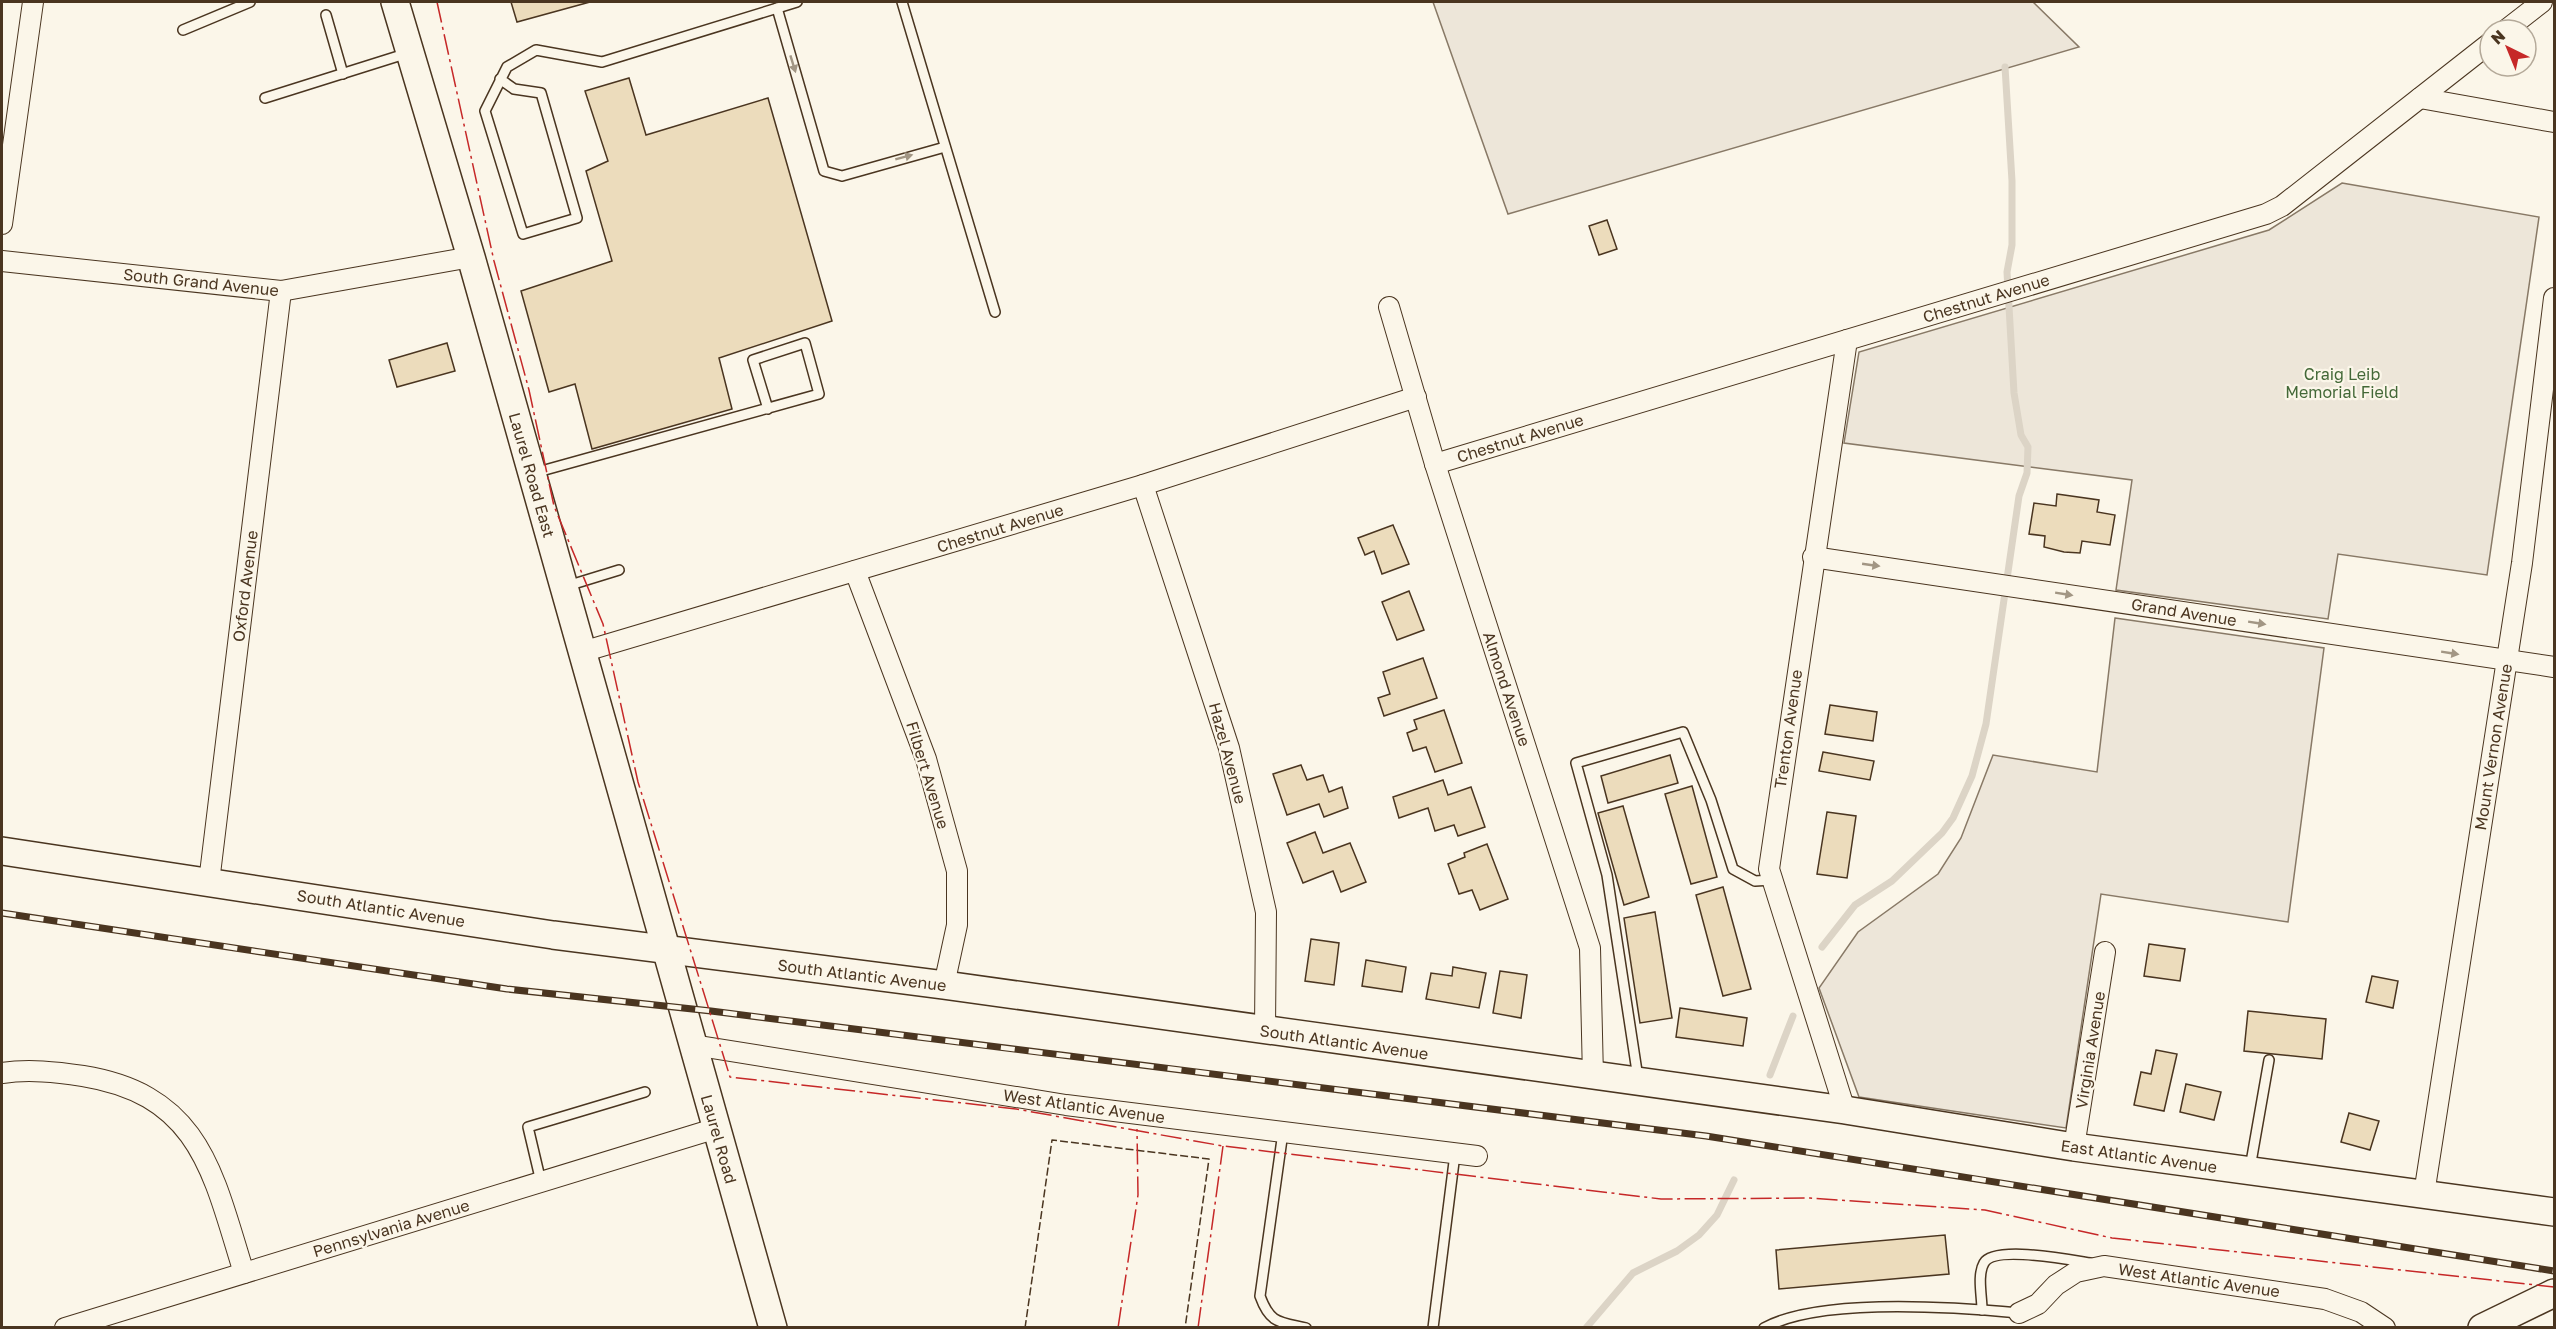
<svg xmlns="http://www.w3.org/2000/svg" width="2556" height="1329" font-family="'Golos Text',sans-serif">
<rect width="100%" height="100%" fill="#fbf6e9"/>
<!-- green -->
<g fill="#ede6d9" stroke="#887966" stroke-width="1.5">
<polygon points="1433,2 2033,2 2079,47 1508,214"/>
<polygon points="2342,183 2539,217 2487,575 2338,554 2328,619 2116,590 2132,480 1844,443 1859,352 2269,230"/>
<polygon points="2115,618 2324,648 2288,922 2101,894 2066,1128 1859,1097 1819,988 1858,932 1938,874 1961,838 1993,755 2097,772"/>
</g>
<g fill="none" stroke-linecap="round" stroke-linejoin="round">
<!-- stream -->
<g stroke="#dcd4c6" stroke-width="7">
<polyline points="1822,947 1855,905 1892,881 1942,833 1953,818 1972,776 1986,724 2019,496 2027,473 2028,447 2021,435 2014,393 2007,272 2012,245 2012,181 2005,67"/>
<polyline points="1770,1075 1793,1016"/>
<polyline points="1586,1328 1633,1273 1677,1251 1699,1235 1717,1215 1734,1180"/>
</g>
</g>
<!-- building -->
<g fill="#ecdcbc" stroke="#4a3520" stroke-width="1.5">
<polygon points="511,2 590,2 517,22"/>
<polygon points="629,78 646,135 768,98 832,321 719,358 732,409 592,449 575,384 549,392 521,291 612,261 586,171 608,161 585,91"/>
<polygon points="1607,220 1617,249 1599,255 1589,226"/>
<polygon points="447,343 455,371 397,387 389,360"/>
<polygon points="2057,494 2099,500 2097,512 2115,515 2110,545 2082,541 2080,553 2064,552 2044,547 2045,536 2029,534 2034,503 2056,506"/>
<polygon points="1393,525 1409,564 1382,574 1374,551 1365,555 1358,538"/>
<polygon points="1409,591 1424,630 1397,640 1382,602"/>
<polygon points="1423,658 1437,698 1384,716 1378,698 1390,694 1383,672"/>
<polygon points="1830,705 1877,712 1873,741 1825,734"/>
<polygon points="1444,710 1462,763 1435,772 1426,747 1413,751 1407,733 1417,729 1414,720"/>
<polygon points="1823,752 1874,761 1870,780 1819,771"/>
<polygon points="1670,755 1678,783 1608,803 1601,776"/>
<polygon points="1301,765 1307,780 1323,775 1329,792 1342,787 1348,808 1324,817 1319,804 1287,815 1273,774"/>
<polygon points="1443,780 1448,795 1471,787 1485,827 1458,836 1454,825 1435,831 1428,808 1399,818 1393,797"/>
<polygon points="1692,786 1717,877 1691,884 1665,794"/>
<polygon points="1623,806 1649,897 1624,905 1598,813"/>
<polygon points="1827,812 1856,816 1847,878 1817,874"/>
<polygon points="1315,832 1323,853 1350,843 1366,882 1341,892 1333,871 1303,883 1287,843"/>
<polygon points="1487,844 1508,899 1480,910 1472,890 1459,894 1448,864 1465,857 1464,853"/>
<polygon points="1723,887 1751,989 1723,996 1696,895"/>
<polygon points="1655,912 1672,1018 1640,1023 1624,918"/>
<polygon points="1311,939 1339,943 1334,985 1305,981"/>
<polygon points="2149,944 2185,949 2180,981 2144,976"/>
<polygon points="1366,960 1406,967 1402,992 1362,986"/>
<polygon points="1453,967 1486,973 1479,1008 1426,999 1431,973 1452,976"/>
<polygon points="1500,971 1527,975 1521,1018 1493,1013"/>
<polygon points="2372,976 2398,981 2393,1008 2366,1002"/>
<polygon points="1680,1008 1747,1018 1743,1046 1676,1037"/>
<polygon points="2248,1011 2326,1019 2322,1059 2244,1051"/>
<polygon points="2156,1050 2177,1054 2164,1111 2134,1105 2141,1072 2151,1074"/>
<polygon points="2186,1084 2221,1092 2214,1120 2180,1112"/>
<polygon points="2349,1113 2379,1121 2370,1150 2341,1142"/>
<polygon points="1945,1235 1949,1274 1779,1289 1776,1250"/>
</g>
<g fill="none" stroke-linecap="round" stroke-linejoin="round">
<!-- lane casing -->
<g stroke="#4a3520" stroke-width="12">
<g id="lane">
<polyline points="902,2 995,312"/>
<polyline points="777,8 824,171 842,176 945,147"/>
<polyline points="326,15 343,74"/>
<polyline points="183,30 250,2"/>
<polyline points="500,79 514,89 541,93 577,218 523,234 485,111 507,67 536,50 602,62 797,2"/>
<polyline points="265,98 408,53"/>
<polyline points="534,473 819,394 805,343 753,360 768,409"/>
<polyline points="567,586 619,570"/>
<polyline points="1638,1078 1607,875 1576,763 1683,732 1711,800 1733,869 1755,881 1772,880"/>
<path d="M 1283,1132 L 1260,1296 C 1270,1324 1280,1322 1306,1328"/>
<polyline points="2250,1168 2269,1060"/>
<polyline points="541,1182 528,1127 645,1092"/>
<path d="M 1982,1310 C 1982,1296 1977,1275 1984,1263 C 1994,1245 2071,1260 2090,1263"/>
<polyline points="1433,1328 1455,1154"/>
<path d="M 1764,1328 C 1820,1297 1954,1307 2019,1313"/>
</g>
</g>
<!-- street casing -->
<g stroke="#4a3520" stroke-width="22">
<g id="street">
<polyline points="2506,30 2542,2"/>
<polyline points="2420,98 2554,122"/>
<polyline points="2,224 33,2"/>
<polyline points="2,261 281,291 471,257"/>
<polyline points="1389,307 1435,464 1590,948 1593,1077"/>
<polyline points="1435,464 2266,214 2282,206 2490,43"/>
<polyline points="1143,485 1229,748 1266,912 1265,1030"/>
<polyline points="1813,557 2554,667"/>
<polyline points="855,571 926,759 957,871 957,925 944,985"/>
<polyline points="582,652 1143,485 1416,397"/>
<polyline points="209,882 281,291"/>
<polyline points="693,1045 1066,1105 1477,1156"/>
<path d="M 2,1073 C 29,1069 56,1072 83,1076 C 201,1095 213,1174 244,1273"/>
<polyline points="1845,1110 1769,869 1847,340"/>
<polyline points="2074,1147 2105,952"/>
<polyline points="2424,1194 2522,563 2554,298"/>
<polyline points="2019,1313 2038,1304 2056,1285 2076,1272 2104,1266 2325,1299 2361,1312 2385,1328"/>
<polyline points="65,1328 717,1128"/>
</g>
</g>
<!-- secondary casing -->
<g stroke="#4a3520" stroke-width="30">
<g id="secondary">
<polyline points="395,2 471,257 773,1328"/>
<polyline points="2,851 553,935 944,985 1845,1110 2074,1147 2554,1212"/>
<polyline points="2482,1328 2554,1293"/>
</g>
</g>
<!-- lane -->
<use href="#lane" stroke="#fbf6e9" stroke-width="9"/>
<!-- street -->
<use href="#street" stroke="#fbf6e9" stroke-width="20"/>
<!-- secondary -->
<use href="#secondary" stroke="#fbf6e9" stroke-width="27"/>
<!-- rail casing -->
<g stroke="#4a3520" stroke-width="7">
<polyline id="rail" points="2,913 507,989 711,1011 1706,1136 2554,1271"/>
</g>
<!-- rail -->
<use href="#rail" stroke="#fbf6e9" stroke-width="4.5" stroke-dasharray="14" stroke-linecap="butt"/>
<!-- fence -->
<polyline stroke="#4a3520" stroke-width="1.5" stroke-dasharray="8 3" stroke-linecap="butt" points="1025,1328 1052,1140 1209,1159 1185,1328"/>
<!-- power -->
<g stroke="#c62828" stroke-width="1.5" stroke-dasharray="21 4.5 3 4.5" stroke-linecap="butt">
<polyline points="437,2 494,261 529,390 554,506 603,624 638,782 730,1077 1016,1109 1223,1146 1661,1199 1810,1198 1985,1210 2112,1238 2554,1287"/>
<polyline points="1118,1328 1138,1195 1137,1129"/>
<polyline points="1198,1328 1223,1146"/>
</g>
</g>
<!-- one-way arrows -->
<defs><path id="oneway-solid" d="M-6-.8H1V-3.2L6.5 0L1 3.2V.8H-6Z" transform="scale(1.5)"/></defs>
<g fill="#a29684">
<use href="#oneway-solid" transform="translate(793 64) rotate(73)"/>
<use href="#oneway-solid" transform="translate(904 157) rotate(-15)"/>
<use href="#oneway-solid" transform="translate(1871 565) rotate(8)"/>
<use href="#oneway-solid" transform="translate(2064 594) rotate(9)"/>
<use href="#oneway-solid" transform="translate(2257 623) rotate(9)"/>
<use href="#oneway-solid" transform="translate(2450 653) rotate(9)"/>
</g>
<g text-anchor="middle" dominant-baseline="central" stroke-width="4.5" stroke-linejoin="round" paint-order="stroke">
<!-- street labels -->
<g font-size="16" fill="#4a3520" stroke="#fbf6e9">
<text transform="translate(201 282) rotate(6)">South Grand Avenue</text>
<text transform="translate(1986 298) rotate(-17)">Chestnut Avenue</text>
<text transform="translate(1520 438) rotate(-17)">Chestnut Avenue</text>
<text transform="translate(532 475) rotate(74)">Laurel Road East</text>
<text transform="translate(1000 528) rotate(-17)">Chestnut Avenue</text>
<text transform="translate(245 586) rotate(-83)">Oxford Avenue</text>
<text transform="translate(2184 612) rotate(9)">Grand Avenue</text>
<text transform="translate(1507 689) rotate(72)">Almond Avenue</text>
<text transform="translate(1788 729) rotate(-82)">Trenton Avenue</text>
<text transform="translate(2493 747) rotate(-81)">Mount Vernon Avenue</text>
<text transform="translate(1228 753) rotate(75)">Hazel Avenue</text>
<text transform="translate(928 775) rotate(73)">Filbert Avenue</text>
<text transform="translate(381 908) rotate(9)">South Atlantic Avenue</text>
<text transform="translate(862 975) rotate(7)">South Atlantic Avenue</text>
<text transform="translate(1344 1042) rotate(8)">South Atlantic Avenue</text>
<text transform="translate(2090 1050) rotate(-81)">Virginia Avenue</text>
<text transform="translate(1084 1106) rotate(8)">West Atlantic Avenue</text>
<text transform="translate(719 1139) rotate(74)">Laurel Road</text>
<text transform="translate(2139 1156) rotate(8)">East Atlantic Avenue</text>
<text transform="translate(391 1228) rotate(-17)">Pennsylvania Avenue</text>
<text transform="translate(2199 1280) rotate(8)">West Atlantic Avenue</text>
</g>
<!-- park labels -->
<g font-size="16" fill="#436837" stroke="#fbf6e9">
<text x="2342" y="374">Craig Leib<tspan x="2342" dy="18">Memorial Field</tspan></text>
</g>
</g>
<!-- border -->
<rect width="2556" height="1329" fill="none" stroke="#4a3520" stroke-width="6"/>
<!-- north arrow -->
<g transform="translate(2508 48) rotate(317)"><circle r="28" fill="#fbf6e9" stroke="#b4a999" stroke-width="1.5"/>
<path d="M0-4.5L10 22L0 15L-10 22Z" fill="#c62828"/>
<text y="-9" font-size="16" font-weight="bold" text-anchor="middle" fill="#4a3520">N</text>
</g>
</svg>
